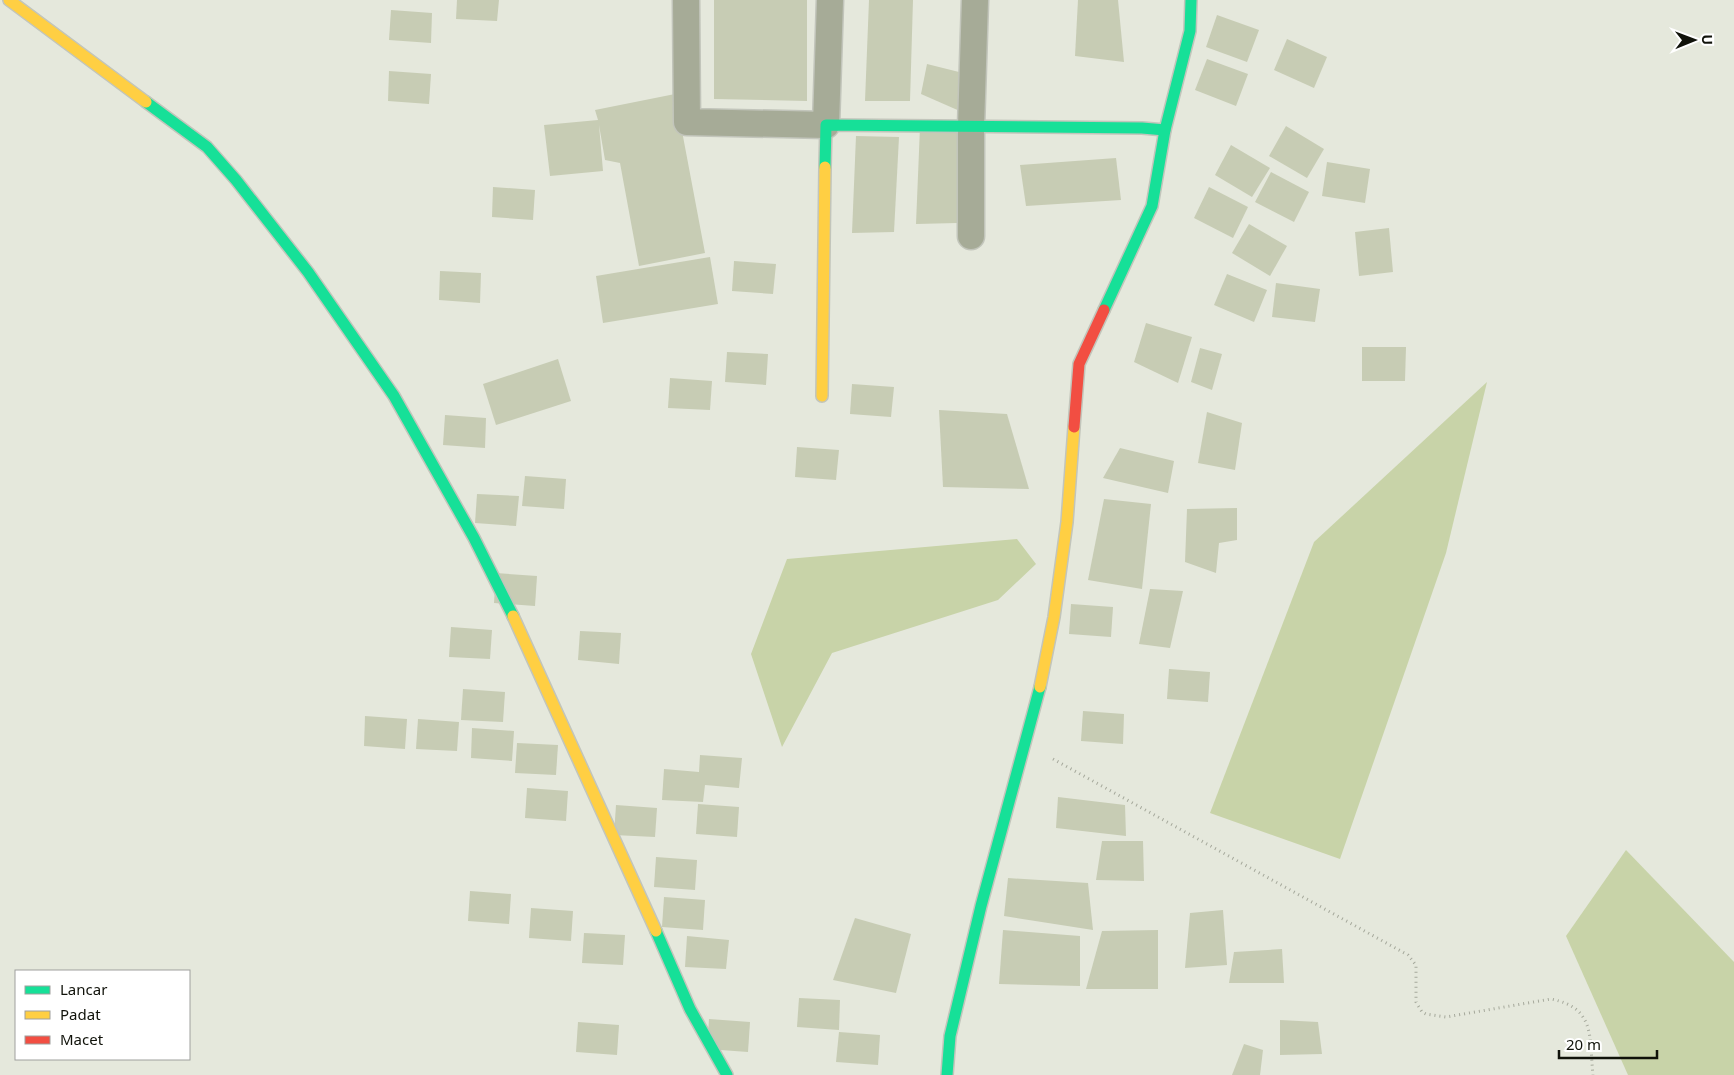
<svg xmlns="http://www.w3.org/2000/svg" width="1734" height="1075" font-family="'Noto Sans',sans-serif">
<rect width="100%" height="100%" fill="#e5e8dc"/>
<!-- green -->
<g fill="#c8d3a8">
<polygon points="1487,382 1446,553 1340,859 1210,813 1314,542"/>
<polygon points="1017,539 1036,564 998,600 832,653 782,747 751,654 787,559"/>
<polygon points="1626,850 1734,962 1734,1075 1628,1075 1566,936"/>
</g>
<!-- building -->
<g fill="#c7ccb4">
<polygon points="457,0 499,0 497,21 456,19"/>
<polygon points="714,0 807,0 807,101 714,99"/>
<polygon points="869,0 913,0 910,101 865,101"/>
<polygon points="1078,0 1118,0 1124,62 1075,56"/>
<polygon points="391,10 432,13 431,43 389,40"/>
<polygon points="1217,15 1259,30 1247,62 1206,47"/>
<polygon points="1287,39 1327,57 1314,88 1274,70"/>
<polygon points="1207,59 1248,74 1236,106 1195,90"/>
<polygon points="927,64 963,73 962,112 921,94"/>
<polygon points="389,71 431,74 429,104 388,101"/>
<polygon points="675,94 705,253 639,266 620,163 605,160 599,125 603,171 550,176 544,125 598,120 595,110"/>
<polygon points="1286,126 1324,149 1307,178 1269,156"/>
<polygon points="920,127 962,128 957,223 916,224"/>
<polygon points="856,136 899,137 894,232 852,233"/>
<polygon points="1231,145 1270,168 1252,197 1215,175"/>
<polygon points="1116,158 1121,200 1026,206 1020,165"/>
<polygon points="1327,162 1370,169 1365,203 1322,196"/>
<polygon points="1271,172 1309,192 1294,222 1255,202"/>
<polygon points="493,187 535,190 533,220 492,217"/>
<polygon points="1209,187 1248,207 1233,238 1194,218"/>
<polygon points="1249,224 1287,246 1270,276 1232,253"/>
<polygon points="1389,228 1393,272 1359,276 1355,232"/>
<polygon points="710,257 718,304 603,323 596,276"/>
<polygon points="734,261 776,264 773,294 732,291"/>
<polygon points="440,271 481,273 480,303 439,300"/>
<polygon points="1227,274 1267,290 1254,322 1214,305"/>
<polygon points="1276,283 1320,289 1315,322 1272,317"/>
<polygon points="1146,323 1192,337 1178,383 1134,362"/>
<polygon points="1362,347 1406,347 1405,381 1362,381"/>
<polygon points="1200,348 1222,354 1212,390 1191,382"/>
<polygon points="727,352 768,354 766,385 725,382"/>
<polygon points="558,359 571,401 496,425 483,384"/>
<polygon points="670,378 712,381 710,410 668,408"/>
<polygon points="852,384 894,387 891,417 850,414"/>
<polygon points="939,410 1007,414 1029,489 943,487"/>
<polygon points="1207,412 1242,423 1235,470 1198,463"/>
<polygon points="445,415 486,418 485,448 443,445"/>
<polygon points="797,447 839,450 836,480 795,477"/>
<polygon points="1120,448 1174,461 1168,493 1103,478"/>
<polygon points="525,476 566,479 564,509 522,506"/>
<polygon points="477,494 519,496 516,526 475,523"/>
<polygon points="1104,499 1151,504 1142,589 1088,580"/>
<polygon points="1237,508 1237,540 1219,543 1216,573 1185,562 1187,509"/>
<polygon points="496,573 537,576 535,606 494,603"/>
<polygon points="1150,589 1183,591 1170,648 1139,644"/>
<polygon points="1071,604 1113,607 1111,637 1069,634"/>
<polygon points="451,627 492,630 490,659 449,657"/>
<polygon points="580,631 621,633 619,664 578,660"/>
<polygon points="1169,669 1210,672 1208,702 1167,699"/>
<polygon points="463,689 505,692 503,722 461,720"/>
<polygon points="1083,711 1124,714 1123,744 1081,741"/>
<polygon points="365,716 407,719 405,749 364,746"/>
<polygon points="418,719 459,722 457,751 416,749"/>
<polygon points="472,728 514,731 512,761 471,758"/>
<polygon points="517,743 558,745 556,775 515,773"/>
<polygon points="700,755 742,758 739,788 705,785 703,802 662,800 664,769 699,772"/>
<polygon points="527,788 568,791 566,821 525,818"/>
<polygon points="1058,797 1125,805 1126,836 1056,828"/>
<polygon points="698,804 739,807 737,837 696,834"/>
<polygon points="616,805 657,808 655,837 614,835"/>
<polygon points="1102,841 1143,841 1144,881 1096,880"/>
<polygon points="656,857 697,860 695,890 654,887"/>
<polygon points="1008,878 1088,883 1093,930 1004,916"/>
<polygon points="470,891 511,894 509,924 468,921"/>
<polygon points="664,897 705,900 703,930 662,927"/>
<polygon points="531,908 573,911 571,941 529,938"/>
<polygon points="1223,910 1227,965 1185,968 1190,913"/>
<polygon points="855,918 911,934 896,993 833,980"/>
<polygon points="1003,930 1080,936 1080,986 999,984"/>
<polygon points="1158,930 1158,989 1086,989 1102,931"/>
<polygon points="584,933 625,935 623,965 582,963"/>
<polygon points="687,936 729,940 726,969 685,967"/>
<polygon points="1282,949 1284,983 1229,983 1234,952"/>
<polygon points="799,998 840,1000 839,1030 797,1027"/>
<polygon points="709,1019 750,1022 748,1052 707,1049"/>
<polygon points="1280,1020 1318,1022 1322,1054 1280,1055"/>
<polygon points="578,1022 619,1025 617,1055 576,1052"/>
<polygon points="839,1032 880,1035 878,1065 836,1062"/>
<polygon points="1244,1044 1263,1050 1260,1075 1232,1075"/>
</g>
<g fill="none" stroke-linecap="round" stroke-linejoin="round">
<!-- street casing -->
<g stroke="#c2c5bb" stroke-width="29">
<g id="street">
<polyline points="686,0 687,122 826,125 830,0"/>
<polyline points="971,236 971,127 975,0"/>
</g>
</g>
<!-- fast casing -->
<g stroke="#c2c5bb" stroke-width="14">
<g id="fast">
<polyline points="146,102 207,147 236,180 308,272 394,396 474,538 513,616"/>
<polyline points="825,167 826,125 1142,128 1165,130"/>
<polyline points="1104,310 1152,206 1165,130 1190,31 1191,0"/>
<polyline points="656,931 690,1009 727,1075"/>
<polyline points="947,1075 950,1036 981,906 1040,687"/>
</g>
</g>
<!-- slow casing -->
<g stroke="#c2c5bb" stroke-width="14">
<g id="slow">
<polyline points="9,0 146,102"/>
<polyline points="822,396 825,167"/>
<polyline points="513,616 656,931"/>
<polyline points="1040,687 1054,617 1067,522 1074,427"/>
</g>
</g>
<!-- jam casing -->
<g stroke="#c2c5bb" stroke-width="14">
<polyline id="jam" points="1074,427 1079,364 1104,310"/>
</g>
<!-- path -->
<path stroke="#a5a89b" stroke-width="3" stroke-dasharray="1 4" stroke-linecap="butt" d="M 1053,759 L 1408,955 L 1416,965 L 1416,1002 L 1422,1012 L 1426,1014 L 1446,1017 L 1551,999 C 1596,1008 1589,1037 1593,1075"/>
<!-- street -->
<use href="#street" stroke="#a6ab97" stroke-width="26"/>
<!-- fast -->
<use href="#fast" stroke="#16e098" stroke-width="11"/>
<!-- slow -->
<use href="#slow" stroke="#ffcf43" stroke-width="11"/>
<!-- jam -->
<use href="#jam" stroke="#f24e42" stroke-width="11"/>
</g>
<!-- legend -->
<rect x="15" y="970" width="175" height="90" fill="#ffffff" stroke="#9fa09d"/>
<rect x="25" y="986" width="25" height="8" fill="#16e098" stroke="#9fa09d"/>
<text x="60" y="995" font-size="15" fill="#10120a">Lancar</text>
<rect x="25" y="1011" width="25" height="8" fill="#ffcf43" stroke="#9fa09d"/>
<text x="60" y="1020" font-size="15" fill="#10120a">Padat</text>
<rect x="25" y="1036" width="25" height="8" fill="#f24e42" stroke="#9fa09d"/>
<text x="60" y="1045" font-size="15" fill="#10120a">Macet</text>
<!-- north arrow -->
<g transform="translate(1694 40) rotate(89)" stroke="#ffffff" stroke-width="4" paint-order="stroke">
<path d="M0-4L9 19L0 12L-9 19Z" fill="#10120a"/>
<text y="-8" font-size="14" font-weight="bold" text-anchor="middle" fill="#10120a">U</text>
</g>
<!-- scale -->
<path d="M1559 1050v8h98v-8" fill="none" stroke="#10120a" stroke-width="2.5"/>
<text x="1566" y="1050" font-size="15" fill="#10120a" stroke="#ffffff" stroke-width="4" paint-order="stroke">20 m</text>
</svg>
